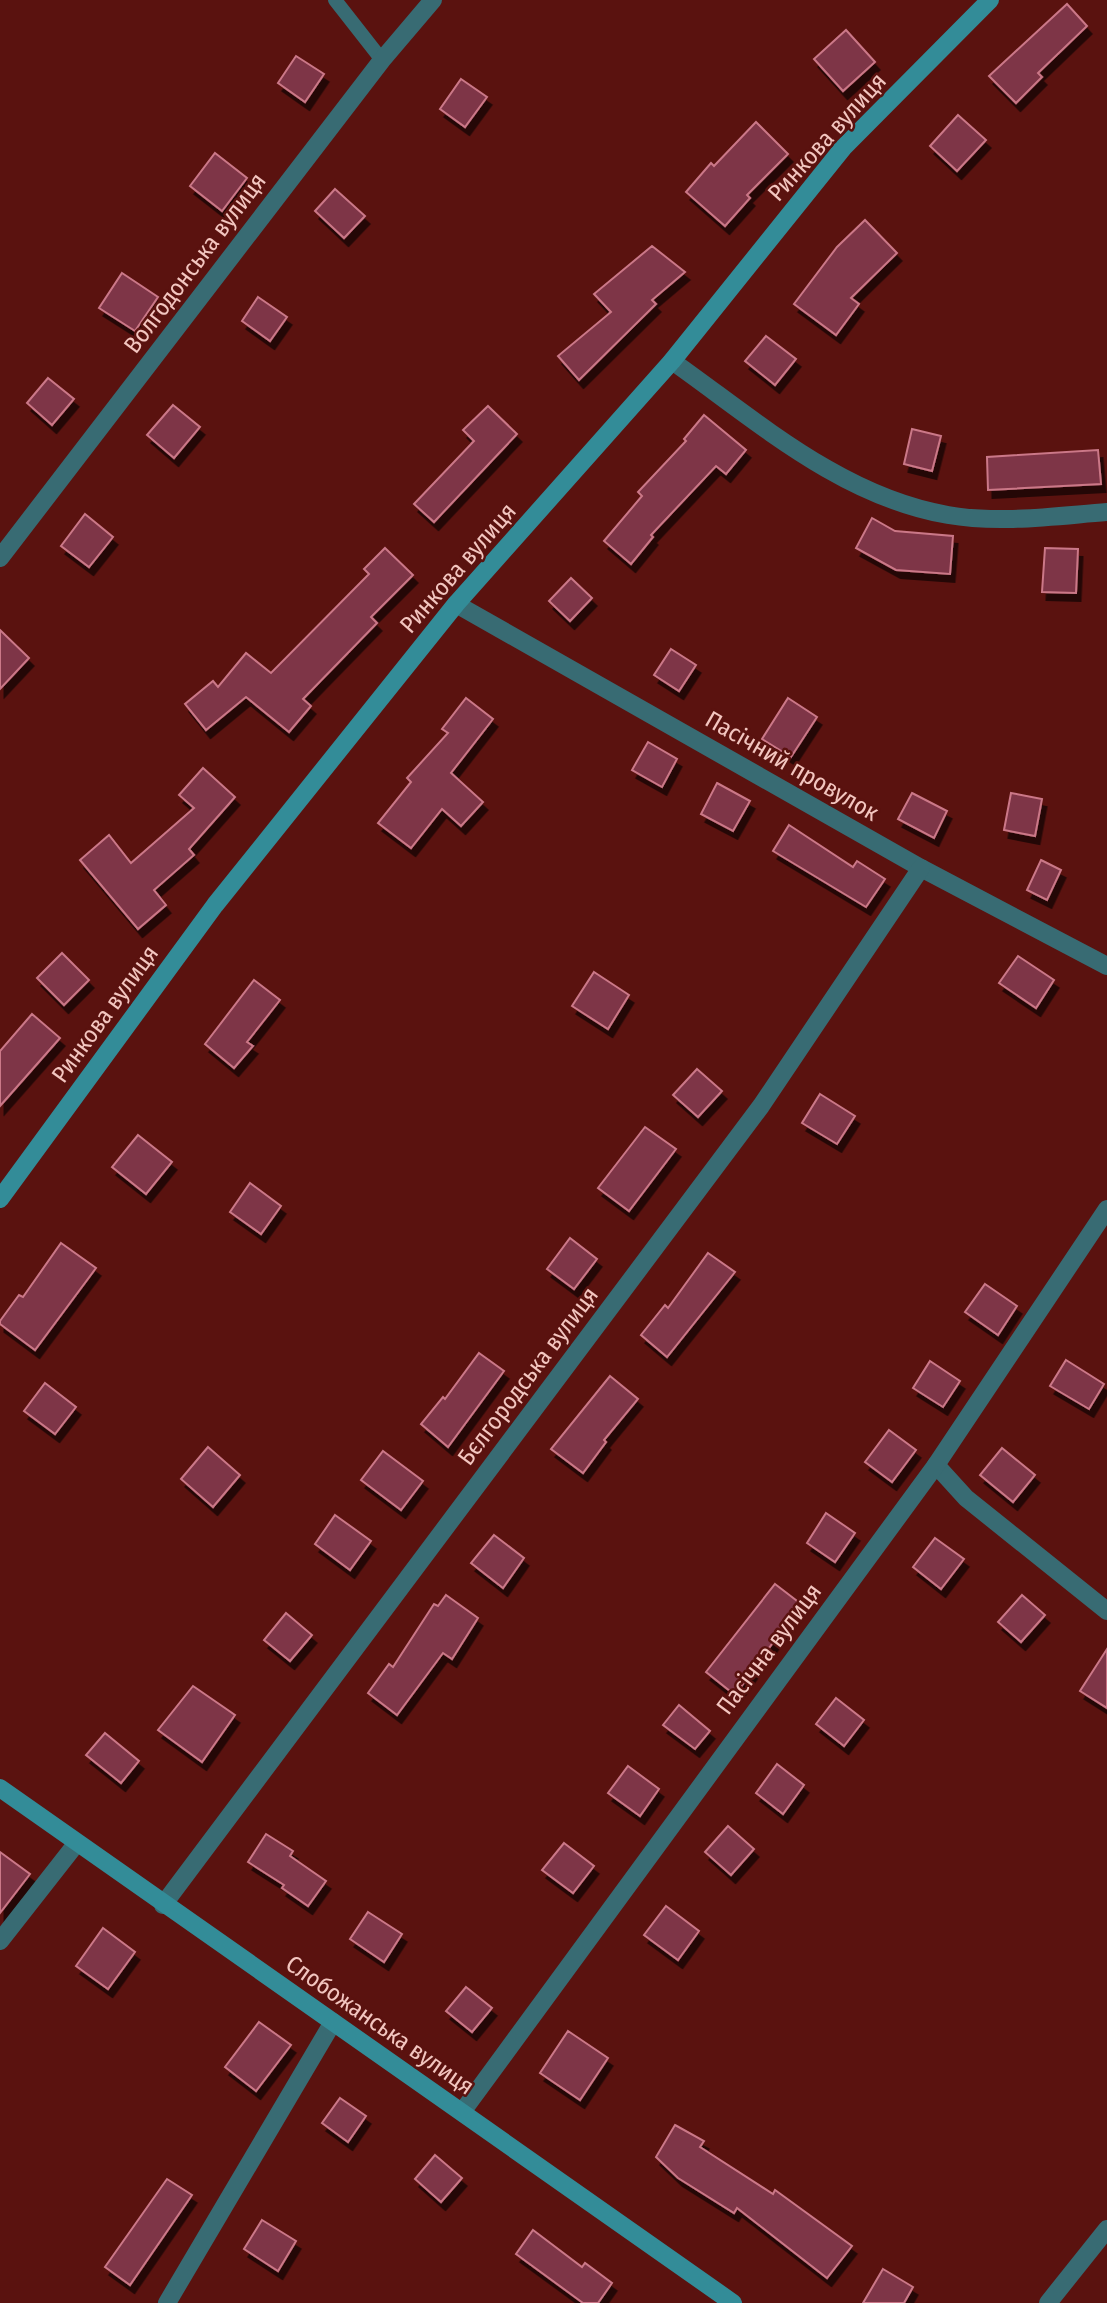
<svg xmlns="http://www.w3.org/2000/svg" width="1107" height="2303" font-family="'Fira Sans Condensed',sans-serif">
<defs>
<filter id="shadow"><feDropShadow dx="4.5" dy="8" stdDeviation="0" flood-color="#0009"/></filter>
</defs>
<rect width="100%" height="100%" fill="#5a120f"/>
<!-- building -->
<g fill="#7e3446" stroke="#cb7888" stroke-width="2" filter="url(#shadow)">
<polygon points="1067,4 1087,26 1038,73 1042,77 1016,103 989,76"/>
<polygon points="846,30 875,62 843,91 814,59"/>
<polygon points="296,56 324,74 305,102 278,83"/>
<polygon points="461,79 487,97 465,127 440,109"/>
<polygon points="958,115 986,140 957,171 930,146"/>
<polygon points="756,122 788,154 747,195 750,198 725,226 686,192 711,163 714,166"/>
<polygon points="215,153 247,178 222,211 190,186"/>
<polygon points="335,189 365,216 344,238 315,211"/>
<polygon points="865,220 897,253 851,298 859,304 836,335 794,304 837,247"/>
<polygon points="652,246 685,272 652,300 656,304 579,380 558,356 611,312 594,294"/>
<polygon points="122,273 158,297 135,331 99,308"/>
<polygon points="258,297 287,317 270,341 242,321"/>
<polygon points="766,336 796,359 775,385 745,361"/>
<polygon points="48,378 74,399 52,425 27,403"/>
<polygon points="173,405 200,427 174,458 147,435"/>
<polygon points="488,406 517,434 434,522 414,504 474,441 463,430"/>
<polygon points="704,415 746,450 726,474 716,466 651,535 653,537 631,564 604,541 642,496 638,492 686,441 684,439"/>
<polygon points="912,429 941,436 932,471 904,464"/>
<polygon points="1098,450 1101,484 988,490 987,457"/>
<polygon points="85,514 113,537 89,567 61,546"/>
<polygon points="872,518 895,531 953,536 950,574 896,570 856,548"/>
<polygon points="385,548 413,575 371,617 377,623 303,699 311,706 289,732 246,697 206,730 185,704 213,681 218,687 246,653 271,673 369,574 364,569"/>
<polygon points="1045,548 1078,549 1076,593 1042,592"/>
<polygon points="571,578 592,598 570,621 549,601"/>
<polygon points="0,630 29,658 0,689"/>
<polygon points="671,649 696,665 679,691 654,675"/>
<polygon points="466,698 493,719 451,773 483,802 461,826 442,809 411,848 378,823 411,782 407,778 448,733 442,729"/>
<polygon points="788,698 817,717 791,757 762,739"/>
<polygon points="648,742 677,759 662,787 632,770"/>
<polygon points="203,768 235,797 189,849 194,855 154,890 166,905 138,929 80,860 109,835 131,863 194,808 179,795"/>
<polygon points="717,783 750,801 733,831 701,814"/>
<polygon points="912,793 947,811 934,838 898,819"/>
<polygon points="1011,793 1042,799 1035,836 1004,830"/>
<polygon points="789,825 853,867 857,861 885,879 866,907 773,851"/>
<polygon points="1041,860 1061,870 1047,900 1027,890"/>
<polygon points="62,953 89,980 64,1005 37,978"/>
<polygon points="1018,956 1054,980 1036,1008 999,983"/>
<polygon points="594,972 629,995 608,1029 572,1006"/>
<polygon points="254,980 280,1000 247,1042 253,1046 234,1068 205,1044"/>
<polygon points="32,1014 60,1038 0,1106 0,1051"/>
<polygon points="697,1069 722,1091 698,1117 673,1095"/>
<polygon points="820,1094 855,1116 837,1144 802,1123"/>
<polygon points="645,1127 676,1149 629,1211 598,1188"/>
<polygon points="138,1135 172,1162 146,1194 112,1167"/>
<polygon points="250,1183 281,1206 261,1234 230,1212"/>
<polygon points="570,1238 597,1259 574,1289 547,1269"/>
<polygon points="61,1243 96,1268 35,1350 0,1324 0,1321 19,1295 23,1297"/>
<polygon points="708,1253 735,1272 667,1357 641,1335 665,1305 668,1308"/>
<polygon points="985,1284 1017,1306 998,1335 965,1312"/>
<polygon points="479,1353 504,1371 448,1447 421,1424 443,1397 445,1399"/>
<polygon points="1066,1360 1104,1384 1089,1409 1050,1386"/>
<polygon points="930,1361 960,1381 943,1407 913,1388"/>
<polygon points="610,1376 638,1399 604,1440 606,1442 583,1473 551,1449"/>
<polygon points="45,1383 76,1407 55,1434 24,1411"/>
<polygon points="889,1430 916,1450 892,1482 865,1462"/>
<polygon points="208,1447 240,1475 213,1507 181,1479"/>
<polygon points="1002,1448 1035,1475 1013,1502 980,1475"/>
<polygon points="383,1451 423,1481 401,1510 361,1480"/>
<polygon points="826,1513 855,1533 835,1562 807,1543"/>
<polygon points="335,1515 371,1541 350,1570 315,1544"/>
<polygon points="494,1535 524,1558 503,1588 471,1563"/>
<polygon points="935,1538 964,1559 941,1589 913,1567"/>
<polygon points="775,1584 801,1604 735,1695 706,1672"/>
<polygon points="446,1595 478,1618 452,1659 443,1653 397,1715 368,1693 389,1664 393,1667 434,1604 438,1606"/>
<polygon points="1022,1595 1045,1615 1021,1642 998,1622"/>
<polygon points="286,1613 312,1635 290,1661 264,1640"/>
<polygon points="1107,1649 1107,1708 1080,1691"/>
<polygon points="193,1686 235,1715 202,1762 158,1730"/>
<polygon points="836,1698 864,1720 844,1746 816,1724"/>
<polygon points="679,1705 710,1731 695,1749 663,1725"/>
<polygon points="105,1733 139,1761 121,1783 86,1755"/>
<polygon points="777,1764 804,1785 783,1814 756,1793"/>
<polygon points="628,1766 659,1789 640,1816 608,1793"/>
<polygon points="728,1826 754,1849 731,1875 705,1852"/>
<polygon points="266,1834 293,1851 290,1856 326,1881 308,1906 282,1888 284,1885 248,1862"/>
<polygon points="564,1843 594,1866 573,1893 542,1870"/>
<polygon points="0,1852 30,1874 0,1913"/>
<polygon points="666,1906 699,1931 678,1960 644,1935"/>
<polygon points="368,1912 402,1934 384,1962 350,1939"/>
<polygon points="103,1928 135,1952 108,1989 76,1966"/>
<polygon points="466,1987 492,2008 472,2032 446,2011"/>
<polygon points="259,2022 291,2045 256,2091 225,2067"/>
<polygon points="568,2031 608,2058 580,2100 540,2073"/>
<polygon points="340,2098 366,2116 348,2142 322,2123"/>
<polygon points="675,2125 704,2141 700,2147 773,2194 775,2190 852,2246 827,2278 737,2208 734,2213 678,2178 656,2157"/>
<polygon points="435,2155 462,2178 441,2202 415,2179"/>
<polygon points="167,2179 192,2195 130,2285 105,2267"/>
<polygon points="262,2220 296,2241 278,2271 244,2249"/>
<polygon points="533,2230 582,2267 585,2263 612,2283 598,2303 583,2303 516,2254"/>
<polygon points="883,2269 913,2287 904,2303 863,2303"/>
</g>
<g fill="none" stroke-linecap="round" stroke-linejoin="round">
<!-- lane -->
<polyline stroke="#386b73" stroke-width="14" points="335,0 382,60"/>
<!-- street -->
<g stroke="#386b73" stroke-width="18">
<path d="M 672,361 C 757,421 842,497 948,515 C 999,524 1055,516 1107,512"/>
<polyline points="0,558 382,60 433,0"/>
<polyline points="456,604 921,868 1107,966"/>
<polyline points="936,1465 966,1498 1107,1611"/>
<polyline points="163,1905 761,1106 921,868"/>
<polyline points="0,1941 76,1844"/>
<polyline points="462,2112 936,1465 1107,1209"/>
<polyline points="167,2303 333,2022"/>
<polyline points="1048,2303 1107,2229"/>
</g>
<!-- secondary -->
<g stroke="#338c98" stroke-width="18">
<polyline points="0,1199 215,905 456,604 672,361 843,148 990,0"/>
<polyline points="0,1788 733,2303"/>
</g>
</g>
<g text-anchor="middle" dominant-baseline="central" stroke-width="5" stroke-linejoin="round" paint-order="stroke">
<!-- street labels -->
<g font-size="24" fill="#f3c6c0" stroke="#5a120f">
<text transform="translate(827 137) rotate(-48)">Ринкова вулиця</text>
<text transform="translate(195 263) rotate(-53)">Волгодонська вулиця</text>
<text transform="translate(458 568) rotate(-49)">Ринкова вулиця</text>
<text transform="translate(792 766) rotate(30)">Пасічний провулок</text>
<text transform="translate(105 1014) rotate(-54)">Ринкова вулиця</text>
<text transform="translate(528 1376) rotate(-53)">Бєлгородська вулиця</text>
<text transform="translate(769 1649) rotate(-53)">Пасічна вулиця</text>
<text transform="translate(380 2025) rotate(35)">Слобожанська вулиця</text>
</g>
</g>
</svg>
